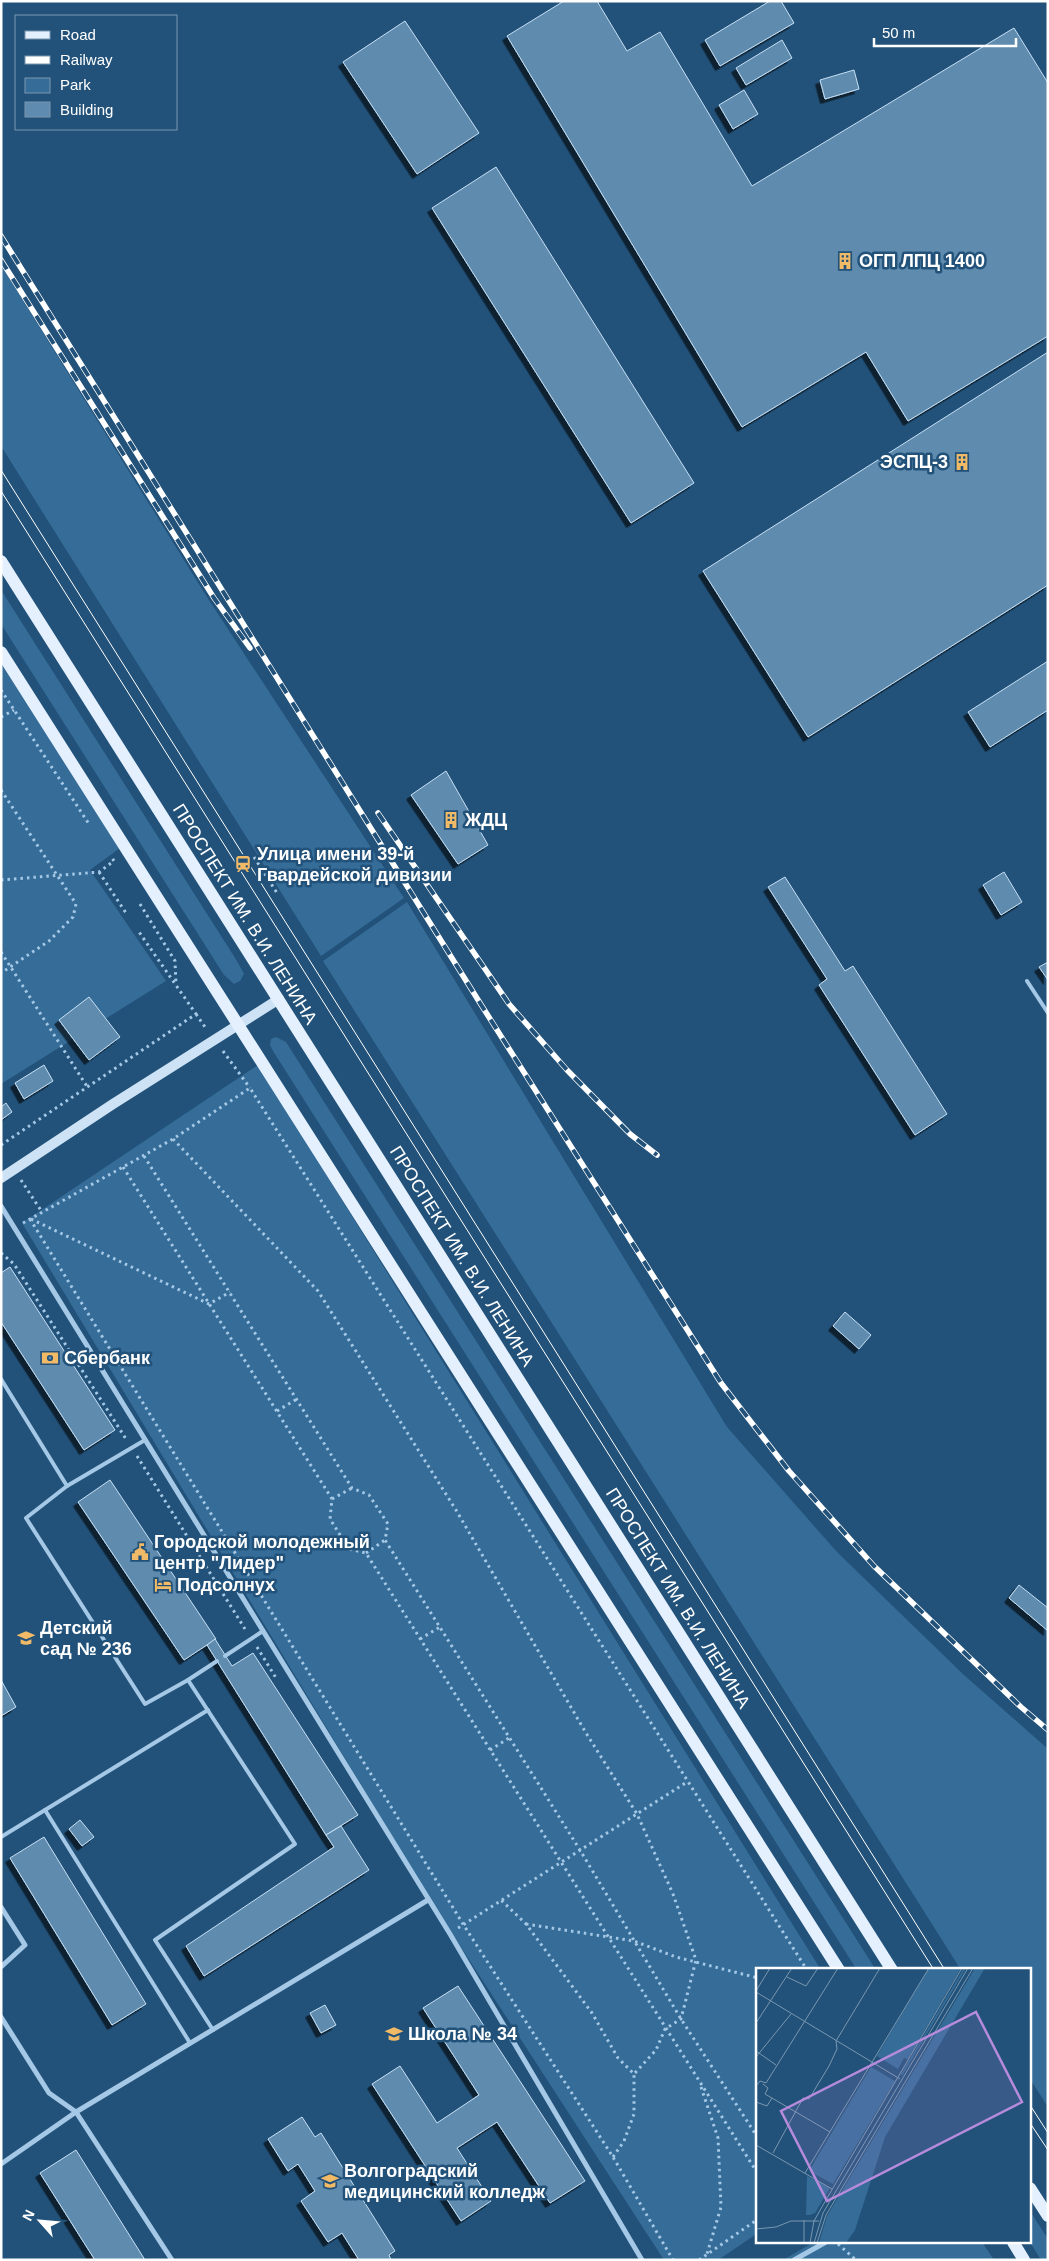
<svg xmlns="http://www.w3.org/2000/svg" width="1049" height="2261" font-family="Helvetica,sans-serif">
<defs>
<filter id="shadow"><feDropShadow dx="-4.5" dy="4.5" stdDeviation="0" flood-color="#0009"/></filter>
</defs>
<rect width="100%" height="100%" fill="#22527a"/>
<!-- green -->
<g fill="#356c98">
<polygon points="1,265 205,594 404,898 321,956 1,446"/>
<polygon points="1,590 237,961 244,974 240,981 234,984 224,975 1,624"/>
<polygon points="1,663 120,848 90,870 166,981 1,1084"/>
<polygon points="407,902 727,1427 837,1552 964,1675 1048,1749 1048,2107 1030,2079 1030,1970 961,1970 323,961"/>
<polygon points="276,1037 286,1042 876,1970 857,1970 273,1051 270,1045 271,1039"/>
<polygon points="258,1065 821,1970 758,1970 758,2233 718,2260 664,2260 431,1901 22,1223"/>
<polygon points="1030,2211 1048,2239 1048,2260 1041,2260 1030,2242"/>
<polygon points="814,2242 982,2242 994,2260 783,2260"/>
</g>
<!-- building -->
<g fill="#5e8baf" stroke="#c7e0f4" filter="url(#shadow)">
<polygon points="564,1 597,1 627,51 660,32 752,186 1014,28 1048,83 1048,336 908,421 866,352 742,427 507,36"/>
<polygon points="770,1 781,1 794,23 720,66 705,40"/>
<polygon points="405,21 479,133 417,174 343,62"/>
<polygon points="782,40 792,58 746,85 736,68"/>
<polygon points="854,70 859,89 825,99 820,80"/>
<polygon points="744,90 758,114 733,129 719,105"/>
<polygon points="496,167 694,483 631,523 432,208"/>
<polygon points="1048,352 1048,585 808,737 703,571"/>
<polygon points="1048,661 1048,710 990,747 968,712"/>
<polygon points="446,771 488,845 458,864 411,795"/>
<polygon points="1004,872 1022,902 1001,915 983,885"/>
<polygon points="785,877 845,971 853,966 947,1114 915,1135 819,985 827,979 768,887"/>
<polygon points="1048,962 1048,980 1039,967"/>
<polygon points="89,997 120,1037 89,1060 59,1020"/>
<polygon points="44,1065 53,1081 24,1099 15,1083"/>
<polygon points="6,1103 12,1112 1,1120 1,1107"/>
<polygon points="10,1267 115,1430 84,1450 1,1322 1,1273"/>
<polygon points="845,1312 871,1335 859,1349 833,1326"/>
<polygon points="110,1480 216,1639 184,1660 78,1502"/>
<polygon points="1019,1585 1048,1608 1048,1631 1009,1598"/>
<polygon points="215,1639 232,1666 253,1653 358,1815 326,1835 207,1645"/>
<polygon points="1,1680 16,1707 1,1716"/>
<polygon points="80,1820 94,1837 82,1846 69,1829"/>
<polygon points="341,1826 369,1870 204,1976 186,1946 334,1847 326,1835"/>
<polygon points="44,1837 146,2004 112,2025 10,1858"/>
<polygon points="458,1986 585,2181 550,2203 497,2122 457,2148 491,2201 461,2221 372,2084 400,2066 437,2123 479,2095 423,2008"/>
<polygon points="325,2005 336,2025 321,2033 310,2013"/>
<polygon points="302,2117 315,2137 321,2133 395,2251 389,2255 391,2260 359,2260 342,2233 328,2242 301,2201 315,2191 298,2164 288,2171 268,2139"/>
<polygon points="76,2150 145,2260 95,2260 81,2238 40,2173"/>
</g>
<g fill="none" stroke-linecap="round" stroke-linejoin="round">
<!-- path -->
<g stroke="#a4c8e5" stroke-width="3" stroke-dasharray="2.5 4" stroke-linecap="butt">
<polyline points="1,690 89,824"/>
<polyline points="1,717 14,710"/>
<polyline points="1,790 76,904 73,917 49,941 1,973"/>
<polyline points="192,821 213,855"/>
<polyline points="254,857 277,893"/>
<polyline points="99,872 126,913"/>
<polyline points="1,880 99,872 114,861 112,858"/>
<polyline points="140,904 175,961 176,985"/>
<polyline points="1,952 88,1088"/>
<polyline points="196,1014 207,1030"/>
<polyline points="223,1051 250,1088"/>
<polyline points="173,1139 318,1291 456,1510 586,1733 637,1814 673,1894 696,1960 681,2019 665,2029 656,2050 634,2074 618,2058 592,2013 526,1924 501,1900"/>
<polyline points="1,1145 196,1014 139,932"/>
<polyline points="144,1156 352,1488 369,1495 388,1524 385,1540 580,1850 681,2019 758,2138"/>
<polyline points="123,1167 332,1499 330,1519 349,1549 366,1553 758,2174"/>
<polyline points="21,1180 42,1212"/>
<polyline points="30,1219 463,1924 613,2157 673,2260"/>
<polyline points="31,1219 209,1304 230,1292"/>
<polyline points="23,1223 173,1139 250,1088 807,1970"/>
<polyline points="1,1253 14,1264 126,1439"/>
<polyline points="277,1411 297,1399"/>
<polyline points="137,1456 245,1629"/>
<polyline points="332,1499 352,1488"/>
<polyline points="366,1553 385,1540"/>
<polyline points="420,1639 440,1627"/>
<polyline points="257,1647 276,1678"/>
<polyline points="490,1750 509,1738"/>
<polyline points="526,1924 634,1941 676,1957 758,1978"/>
<polyline points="458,1928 687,1782"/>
<polyline points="701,2087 718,2138 721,2207 707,2254"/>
<polyline points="613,2157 624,2141 634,2114 634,2074"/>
<polyline points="838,2244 856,2260"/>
<polyline points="699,2260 758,2219"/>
</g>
<!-- lane -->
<g stroke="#a4c8e5" stroke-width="4">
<polyline points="1027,981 1048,1013"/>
<polyline points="1,1379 67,1486 26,1518 145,1704 188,1680 295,1844 155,1940 213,2030"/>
<polyline points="67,1486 145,1440"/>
<polyline points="225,1656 263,1631"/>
<polyline points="188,1680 217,1661"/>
<polyline points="45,1810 190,2043"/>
<polyline points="1,1837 208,1710"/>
</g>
<!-- street -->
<g stroke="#a4c8e5" stroke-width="5">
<polyline points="1,1206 450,1934 642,2260"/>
<polyline points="1,1907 25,1945 1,1967"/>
<polyline points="1,2017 49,2093 76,2112 172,2260"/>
<polyline points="1,2164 76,2112 428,1900"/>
<polyline points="794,2260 826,2242"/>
</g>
<!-- secondary -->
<polyline stroke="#cde3f5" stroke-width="10" points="1,1178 113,1104 279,999"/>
<!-- primary -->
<g stroke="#e4f0fd" stroke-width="12">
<polyline points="1,561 892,1970"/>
<polyline points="1,652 839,1970"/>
<polyline points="1030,2188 1048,2216"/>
<polyline points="1013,2242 1024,2260"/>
</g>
<!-- tram -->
<g stroke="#fff" stroke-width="1">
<polyline points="1,470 945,1970"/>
<polyline points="1,491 934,1970"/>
<polyline points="1030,2105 1048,2133"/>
<polyline points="1030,2123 1048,2150"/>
</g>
<!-- rail casing -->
<g stroke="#fff" stroke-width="5.5">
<g id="rail">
<polyline points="1,236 480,1003 721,1383 789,1471 874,1566 1021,1707 1048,1730"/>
<polyline points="1,260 214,598 250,648"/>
<polyline points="378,813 509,1004 567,1070 630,1134 657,1155"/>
</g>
</g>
<!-- rail -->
<use href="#rail" stroke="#22527a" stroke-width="4" stroke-dasharray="11" stroke-linecap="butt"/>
</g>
<!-- icons -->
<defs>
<g id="building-bare" transform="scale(1.35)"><path d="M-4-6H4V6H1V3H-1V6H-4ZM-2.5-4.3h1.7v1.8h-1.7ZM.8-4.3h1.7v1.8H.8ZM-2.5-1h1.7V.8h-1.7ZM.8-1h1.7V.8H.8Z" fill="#f1ba66" stroke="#22527a" stroke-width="2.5" paint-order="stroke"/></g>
<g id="station-bare" transform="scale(1.35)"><path d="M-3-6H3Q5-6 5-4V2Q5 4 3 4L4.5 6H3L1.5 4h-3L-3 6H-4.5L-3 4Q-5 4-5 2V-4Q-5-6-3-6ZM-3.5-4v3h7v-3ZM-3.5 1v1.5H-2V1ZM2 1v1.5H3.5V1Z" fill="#f1ba66" stroke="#22527a" stroke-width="2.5" paint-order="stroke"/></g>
<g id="bank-bare" transform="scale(1.35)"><path d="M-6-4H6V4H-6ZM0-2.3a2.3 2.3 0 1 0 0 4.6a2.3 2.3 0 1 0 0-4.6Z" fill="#f1ba66" stroke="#22527a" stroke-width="2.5" paint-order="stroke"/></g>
<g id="civic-bare" transform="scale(1.35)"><path d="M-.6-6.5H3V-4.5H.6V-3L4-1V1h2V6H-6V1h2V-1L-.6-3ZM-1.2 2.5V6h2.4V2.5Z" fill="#f1ba66" stroke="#22527a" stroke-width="2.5" paint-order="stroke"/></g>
<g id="hotel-bare" transform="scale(1.35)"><path d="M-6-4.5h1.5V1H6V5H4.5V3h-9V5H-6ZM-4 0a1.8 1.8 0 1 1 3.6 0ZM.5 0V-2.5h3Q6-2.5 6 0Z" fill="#f1ba66" stroke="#22527a" stroke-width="2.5" paint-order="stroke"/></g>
<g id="school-bare" transform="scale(1.35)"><path d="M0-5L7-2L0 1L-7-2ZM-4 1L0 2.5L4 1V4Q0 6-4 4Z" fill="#f1ba66" stroke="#22527a" stroke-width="2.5" paint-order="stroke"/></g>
<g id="university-bare" transform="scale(1.35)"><path d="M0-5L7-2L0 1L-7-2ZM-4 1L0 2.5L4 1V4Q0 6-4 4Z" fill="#f1ba66" stroke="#22527a" stroke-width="2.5" paint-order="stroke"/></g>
</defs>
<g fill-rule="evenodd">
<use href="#building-bare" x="845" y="261"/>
<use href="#building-bare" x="962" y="462"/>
<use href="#building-bare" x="451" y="820"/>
<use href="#station-bare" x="243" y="864"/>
<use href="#bank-bare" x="50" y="1358"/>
<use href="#civic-bare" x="140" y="1552"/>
<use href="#hotel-bare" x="163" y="1585"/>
<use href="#school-bare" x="26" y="1638"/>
<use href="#school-bare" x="394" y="2034"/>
<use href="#university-bare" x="330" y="2181"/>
</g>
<g text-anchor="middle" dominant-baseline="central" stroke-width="5" stroke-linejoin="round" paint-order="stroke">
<!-- poi labels -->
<g font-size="18" font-weight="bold" fill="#fff" stroke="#22527a" text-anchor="start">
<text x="859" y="261">ОГП ЛПЦ 1400</text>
<text x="948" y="462" text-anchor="end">ЭСПЦ-3</text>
<text x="465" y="820">ЖДЦ</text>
<text x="257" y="854">Улица имени 39-й<tspan x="257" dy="21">Гвардейской дивизии</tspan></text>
<text x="64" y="1358">Сбербанк</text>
<text x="154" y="1542">Городской молодежный<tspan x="154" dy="21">центр "Лидер"</tspan></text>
<text x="177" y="1585">Подсолнух</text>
<text x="40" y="1628">Детский<tspan x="40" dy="21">сад № 236</tspan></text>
<text x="408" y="2034">Школа № 34</text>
<text x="344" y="2171">Волгоградский<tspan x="344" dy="21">медицинский колледж</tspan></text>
</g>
<!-- street labels -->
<g font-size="18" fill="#fff" stroke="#22527a">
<text transform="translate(245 914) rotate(58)">ПРОСПЕКТ ИМ. В.И. ЛЕНИНА</text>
<text transform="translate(462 1256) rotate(58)">ПРОСПЕКТ ИМ. В.И. ЛЕНИНА</text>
<text transform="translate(678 1598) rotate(58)">ПРОСПЕКТ ИМ. В.И. ЛЕНИНА</text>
</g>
</g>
<!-- overview -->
<g transform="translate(756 1968)">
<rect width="275" height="275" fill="#22527a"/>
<path d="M 173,0 L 205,0 L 152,91 L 148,90 L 142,101 L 121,88 ZM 208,0 L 210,0 L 146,108 L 145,106 ZM 219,0 L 229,0 L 129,169 L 99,262 L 90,275 L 63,275 L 71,248 ZM 115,99 L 139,113 L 77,216 L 53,203 ZM 51,208 L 74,220 L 59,245 L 54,247 L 50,247 Z" fill="#356c98"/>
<path fill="none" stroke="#7a97af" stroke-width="1" d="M 31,9 L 50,18 L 62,0M 0,23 L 14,0M 0,24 L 144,111M 0,55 L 36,0M 0,83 L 20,97M 0,89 L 35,46M 7,116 L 12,120 L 9,126 L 74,164M 0,118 L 4,113 L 10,115 L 82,0M 0,134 L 11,138 L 16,130M 0,177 L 76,221M 17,185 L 47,130 L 53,131 L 73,98 L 81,81 L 80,73 L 124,0M 49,205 L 173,0M 48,252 L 48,275M 0,261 L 20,259 L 35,253 L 63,253M 54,275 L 58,253 L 67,237 L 206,0M 58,275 L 67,245 L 212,0M 61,275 L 70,247 L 217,0"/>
<path fill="#b68bdc" fill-opacity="0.15" stroke="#b68bdc" stroke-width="2.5" d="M 220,44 L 266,134 L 71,233 L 25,143 Z"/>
<rect width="275" height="275" fill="none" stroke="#fff" stroke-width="2.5"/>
</g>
<!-- border -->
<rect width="1049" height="2261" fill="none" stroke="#ffffff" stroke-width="5"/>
<!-- legend -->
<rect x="15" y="15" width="162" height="115" fill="#22527a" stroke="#7a97af"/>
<rect x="25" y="31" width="25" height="8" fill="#e4f0fd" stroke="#7a97af"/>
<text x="60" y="40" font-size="15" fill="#ffffff">Road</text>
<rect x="25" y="56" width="25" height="8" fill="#ffffff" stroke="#7a97af"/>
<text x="60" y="65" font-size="15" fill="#ffffff">Railway</text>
<rect x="25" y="78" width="25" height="15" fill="#356c98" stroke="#7a97af"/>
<text x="60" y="90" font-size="15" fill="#ffffff">Park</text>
<rect x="25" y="102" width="25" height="15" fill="#5e8baf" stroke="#7a97af"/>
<text x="60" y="115" font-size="15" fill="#ffffff">Building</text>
<!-- north arrow -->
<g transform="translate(40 2221) rotate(297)" stroke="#22527a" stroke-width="4" paint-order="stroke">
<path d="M0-4L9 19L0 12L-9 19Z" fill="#ffffff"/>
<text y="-8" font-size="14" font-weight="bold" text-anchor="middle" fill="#ffffff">N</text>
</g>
<!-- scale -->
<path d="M874 38v8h142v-8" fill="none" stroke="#ffffff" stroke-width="2.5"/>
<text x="882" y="38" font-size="15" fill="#ffffff" stroke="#22527a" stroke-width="4" paint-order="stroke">50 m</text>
</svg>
